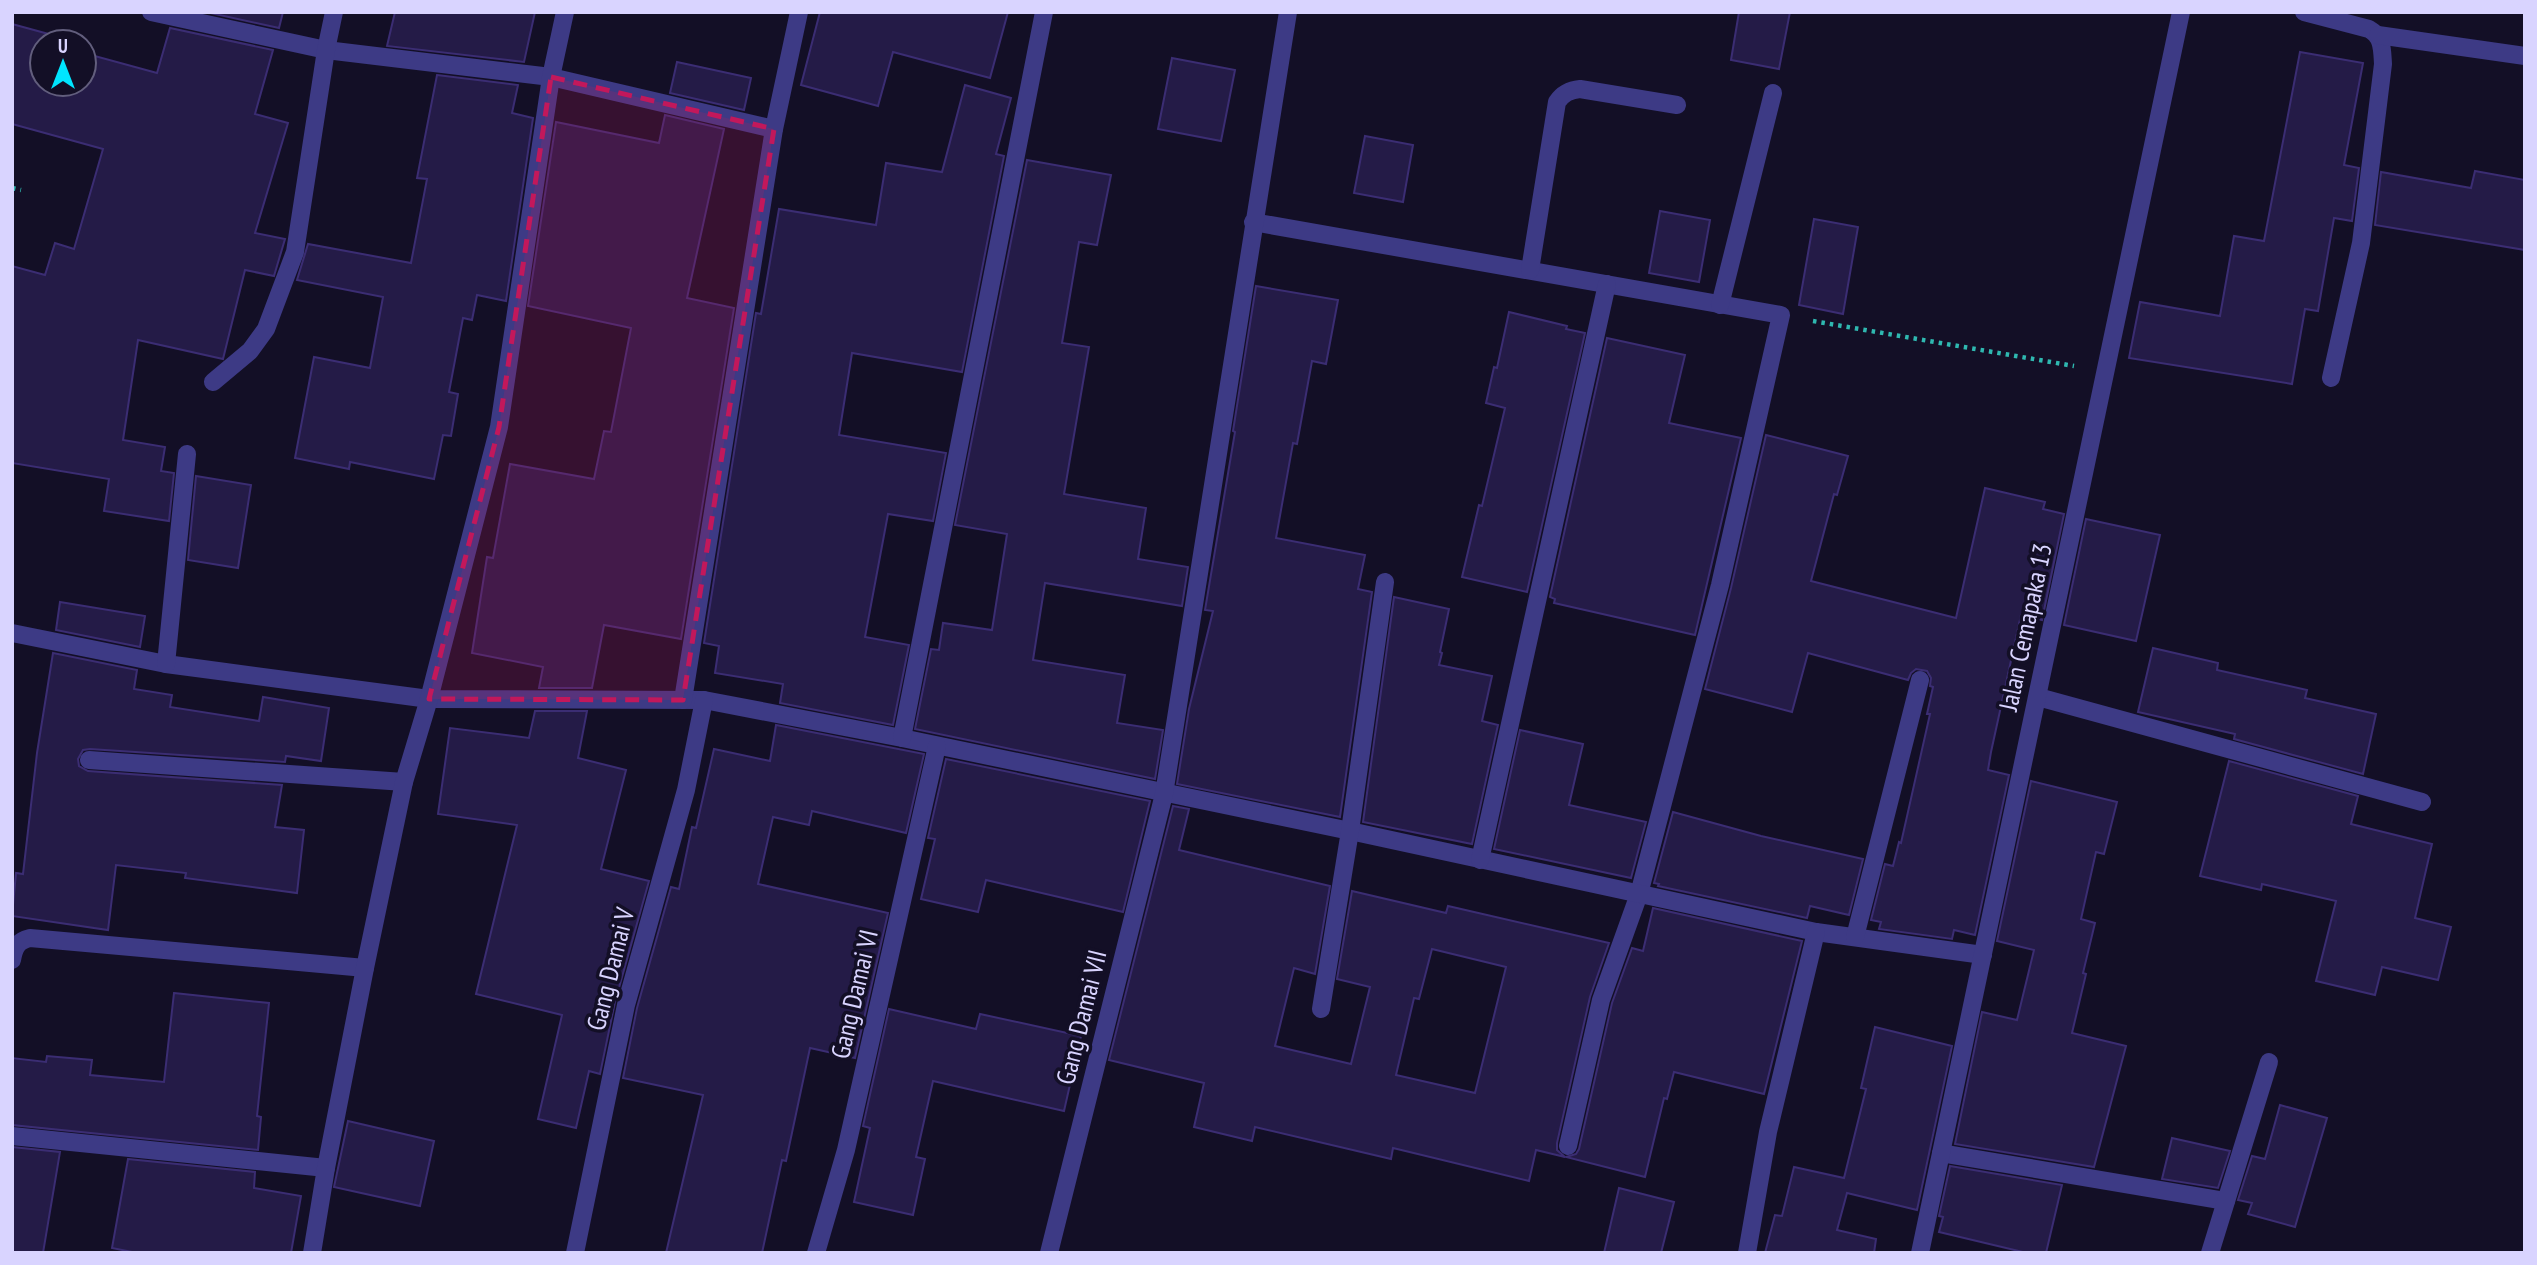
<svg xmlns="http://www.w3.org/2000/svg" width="2537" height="1265" font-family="'PT Sans Narrow',sans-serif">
<rect width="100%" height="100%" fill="#130f26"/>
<!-- building -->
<g fill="#241b47" stroke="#3b2d73" stroke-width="2" fill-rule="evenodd">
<polygon points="206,12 283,12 279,28"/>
<polygon points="395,12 535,12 524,62 387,46"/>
<polygon points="820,12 1008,12 990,78 893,52 878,106 801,85"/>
<polygon points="1739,12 1790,12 1779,69 1731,60"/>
<polygon points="12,24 78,42 42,42 42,84 84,84 84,53 157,73 170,28 273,50 255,114 288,123 255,233 285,239 274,276 245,270 223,359 138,340 123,440 165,447 161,471 174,473 169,521 104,511 109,479 12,463 12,266 45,275 55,243 74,249 103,149 12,124"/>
<polygon points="2300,52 2363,63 2344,165 2359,168 2352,221 2334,218 2318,311 2305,309 2292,384 2129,358 2140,302 2220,316 2234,236 2264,241"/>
<polygon points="1172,58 1235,70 1221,141 1158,129"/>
<polygon points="677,62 751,78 744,110 670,93"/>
<polygon points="437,75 518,85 512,113 533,118 506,301 477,295 472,320 463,318 449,392 458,394 451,436 443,435 434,479 350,462 349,469 295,458 314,357 370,368 383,297 297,280 308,244 411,263 427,179 417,178"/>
<polygon points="965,85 1011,98 996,154 1004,156 962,372 852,353 839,435 946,453 933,521 888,514 879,562 865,637 909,645 893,725 780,703 783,684 715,673 719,646 704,643 756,313 761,314 779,209 876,225 886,163 942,172"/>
<polygon points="665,115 724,129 687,298 734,308 681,639 604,625 592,688 539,688 543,667 472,653 487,557 493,558 510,464 594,479 604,431 611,432 631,328 528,306 556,122 659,143"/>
<polygon points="1365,136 1413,145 1403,202 1354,193"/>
<polygon points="1027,160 1111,175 1097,245 1079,242 1062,343 1089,347 1064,494 1146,508 1138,559 1188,567 1182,606 1045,583 1033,660 1125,675 1117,723 1163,730 1155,779 915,729 931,649 939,650 943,623 992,630 1007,534 955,525"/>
<polygon points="2475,171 2525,180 2525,250 2375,225 2381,172 2471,188"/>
<polygon points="1660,211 1710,220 1699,282 1649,273"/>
<polygon points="1814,219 1858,227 1843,314 1799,305"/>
<polygon points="1256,286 1338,300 1326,364 1312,361 1297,444 1293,443 1276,538 1365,555 1358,589 1372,592 1340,817 1177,784 1189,709 1213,611 1205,610 1235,432 1233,431"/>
<polygon points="1509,312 1567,326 1566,329 1585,333 1527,592 1462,577 1479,505 1482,506 1505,408 1486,403 1494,367 1497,368"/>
<polygon points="1607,338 1685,355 1669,423 1741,438 1695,635 1554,603 1555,599 1550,597"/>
<polygon points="1766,435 1848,456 1837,495 1834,494 1811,581 1956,618 1985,488 2045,502 2043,509 2064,514 2042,620 2021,615 1991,752 1988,770 2009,775 1975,935 1954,930 1952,939 1879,929 1881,922 1871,920 1885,864 1893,866 1899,842 1901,843 1930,714 1927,714 1933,687 1930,686 1931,678 1927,671 1916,669 1911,673 1908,680 1808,653 1792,712 1705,689 1731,588"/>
<polygon points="196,476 251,485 238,568 188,560"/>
<polygon points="2086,519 2160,535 2136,641 2064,625"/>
<polygon points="1394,597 1449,609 1440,652 1442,653 1439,665 1492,676 1482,721 1498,725 1472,844 1363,822"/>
<polygon points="60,602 145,616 140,647 56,630"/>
<polygon points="2153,648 2218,663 2217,670 2307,690 2305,698 2376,714 2363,774 2234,739 2235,734 2138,712"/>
<polygon points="53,653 137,670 134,689 172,695 170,707 259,721 263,697 329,708 321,761 286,756 285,762 90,749 83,750 78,759 79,766 88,771 282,785 275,827 304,830 297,893 185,878 186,873 116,865 108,930 12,916 16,873 23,874 37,753"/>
<polygon points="535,711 587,711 578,758 626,770 601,869 649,881 615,1002 600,1074 589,1071 576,1128 538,1119 562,1015 476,994 517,825 438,814 450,728 529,738"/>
<polygon points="776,725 924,754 906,833 812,811 809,825 773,817 758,884 888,913 855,1058 810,1048 786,1161 782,1160 762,1253 666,1253 703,1095 623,1078 637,1008 671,887 679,889 692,827 696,828 714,749 770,761"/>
<polygon points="1520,730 1583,744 1569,805 1646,822 1631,878 1494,849"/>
<polygon points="946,759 1150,801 1123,912 986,880 978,912 921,899 935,839 928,838"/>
<polygon points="2229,761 2358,796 2351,824 2432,844 2415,918 2451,927 2438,980 2382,967 2375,995 2316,981 2336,901 2262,884 2261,890 2200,876"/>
<polygon points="2031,781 2117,802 2104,854 2096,852 2081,919 2095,923 2083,973 2086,974 2072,1033 2126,1046 2094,1167 1955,1144 1982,1012 2017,1020 2034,950 1997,941"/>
<path d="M 1173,806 L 1189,809 L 1179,850 L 1330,886 L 1315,974 L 1294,968 L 1275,1046 L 1351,1064 L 1370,987 L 1337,979 L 1352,891 L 1446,913 L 1448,906 L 1609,943 L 1590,997 L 1557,1143 L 1557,1150 L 1565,1157 L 1536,1150 L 1529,1181 L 1393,1148 L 1391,1159 L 1255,1127 L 1252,1141 L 1194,1127 L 1204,1083 L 1109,1060 ZM 1432,949 L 1506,967 L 1475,1093 L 1396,1075 L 1414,998 L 1419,999 Z"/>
<polygon points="1673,812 1761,836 1863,859 1849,915 1810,906 1807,918 1658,886 1659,884 1654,883"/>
<polygon points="1653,908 1802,941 1764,1094 1674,1072 1667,1099 1664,1098 1645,1177 1566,1157 1576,1154 1579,1149 1612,1003 1632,948 1643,951"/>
<polygon points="174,993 269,1003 257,1116 261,1117 258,1150 12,1125 12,1058 46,1062 47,1056 92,1060 90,1075 164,1082"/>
<polygon points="889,1009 976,1029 980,1014 1081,1036 1064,1111 933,1081 916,1157 925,1159 913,1215 854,1202 870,1128 863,1126"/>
<polygon points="1875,1027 1952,1046 1917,1210 1847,1193 1837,1230 1876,1239 1874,1253 1765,1253 1775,1215 1782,1216 1794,1167 1844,1178 1866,1089 1861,1088"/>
<polygon points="2280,1105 2327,1118 2295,1227 2248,1214 2252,1203 2238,1200 2252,1156 2265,1159"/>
<polygon points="348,1121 434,1141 420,1206 334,1187"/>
<polygon points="2172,1138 2230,1151 2218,1188 2162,1179"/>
<polygon points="12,1147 60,1152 43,1253 12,1253"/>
<polygon points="128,1159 255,1172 254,1188 301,1196 291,1253 137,1253 112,1248"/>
<polygon points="1950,1166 2062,1185 2046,1253 2027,1253 1939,1232 1943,1217 1939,1216"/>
<polygon points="1619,1188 1674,1202 1661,1253 1604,1253"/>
</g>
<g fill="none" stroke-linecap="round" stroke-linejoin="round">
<!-- path -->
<g stroke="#2fb8b0" stroke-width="4.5" stroke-dasharray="3.5 5" stroke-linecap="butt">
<polyline points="12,188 21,190"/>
<polyline points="1813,321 2074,366"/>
</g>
<!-- street -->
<g stroke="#3d3a85" stroke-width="18">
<polyline points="151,12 326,50 551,77 774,129"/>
<path d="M 2304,12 L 2369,29 C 2383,37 2382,49 2383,64 L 2361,243 L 2331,378"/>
<polyline points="2378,35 2525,56"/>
<polyline points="1253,222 1781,315 1720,585 1639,894 1601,1000 1568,1146"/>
<path d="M 1530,270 L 1557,102 C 1563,93 1570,90 1580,89 L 1677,105"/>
<polyline points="1720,305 1773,93"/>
<polyline points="213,382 250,351 266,329 295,252 326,50 334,12"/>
<polyline points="12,633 166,664 429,699 704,700 902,738 1350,831 1816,932 1983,955"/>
<polyline points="166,664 187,454"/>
<polyline points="2038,697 2422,802"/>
<polyline points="683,700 774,129 799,12"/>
<polyline points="902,738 1044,12"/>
<polyline points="89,760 404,782"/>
<polyline points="1480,860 1607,284"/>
<polyline points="1855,937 1920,680"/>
<path d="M 12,960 C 14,948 17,941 30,938 L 365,968"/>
<polyline points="1321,1009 1350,831 1385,582"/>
<polyline points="12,1136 326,1168"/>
<polyline points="1941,1153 2226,1201"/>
<polyline points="312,1253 326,1168 365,968 404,782 429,699 499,427 551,77 565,12"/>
<polyline points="575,1253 626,1005 686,790 704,700"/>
<polyline points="816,1253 846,1150 937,746"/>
<polyline points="1049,1253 1164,794 1288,12"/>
<polyline points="1747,1253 1768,1132 1816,932"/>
<polyline points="1920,1253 2181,12"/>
<polyline points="2210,1253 2269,1062"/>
</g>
</g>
<!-- marked area -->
<path fill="#c2185b" fill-opacity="0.2" stroke="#c2185b" stroke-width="5" stroke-dasharray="14 9" stroke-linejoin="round" d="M 551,77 L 774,129 L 683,700 L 429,699 L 499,427 Z"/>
<g text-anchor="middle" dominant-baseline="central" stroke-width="7" stroke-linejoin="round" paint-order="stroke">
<!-- street labels -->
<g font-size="26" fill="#d9d4ff" stroke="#130f26">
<text transform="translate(2025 627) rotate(-78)">Jalan Cemapaka 13</text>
<text transform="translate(610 969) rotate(-76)">Gang Damai V</text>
<text transform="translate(854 994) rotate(-77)">Gang Damai VI</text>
<text transform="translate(1081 1017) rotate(-76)">Gang Damai VII</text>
</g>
</g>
<!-- border -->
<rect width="2537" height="1265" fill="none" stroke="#d9d4ff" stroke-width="28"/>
<!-- north arrow -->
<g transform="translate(63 63)"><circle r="33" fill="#130f26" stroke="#625e7d" stroke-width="2"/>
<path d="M0-5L12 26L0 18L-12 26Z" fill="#00e5ff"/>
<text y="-10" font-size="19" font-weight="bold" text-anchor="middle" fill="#d9d4ff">U</text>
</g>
</svg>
